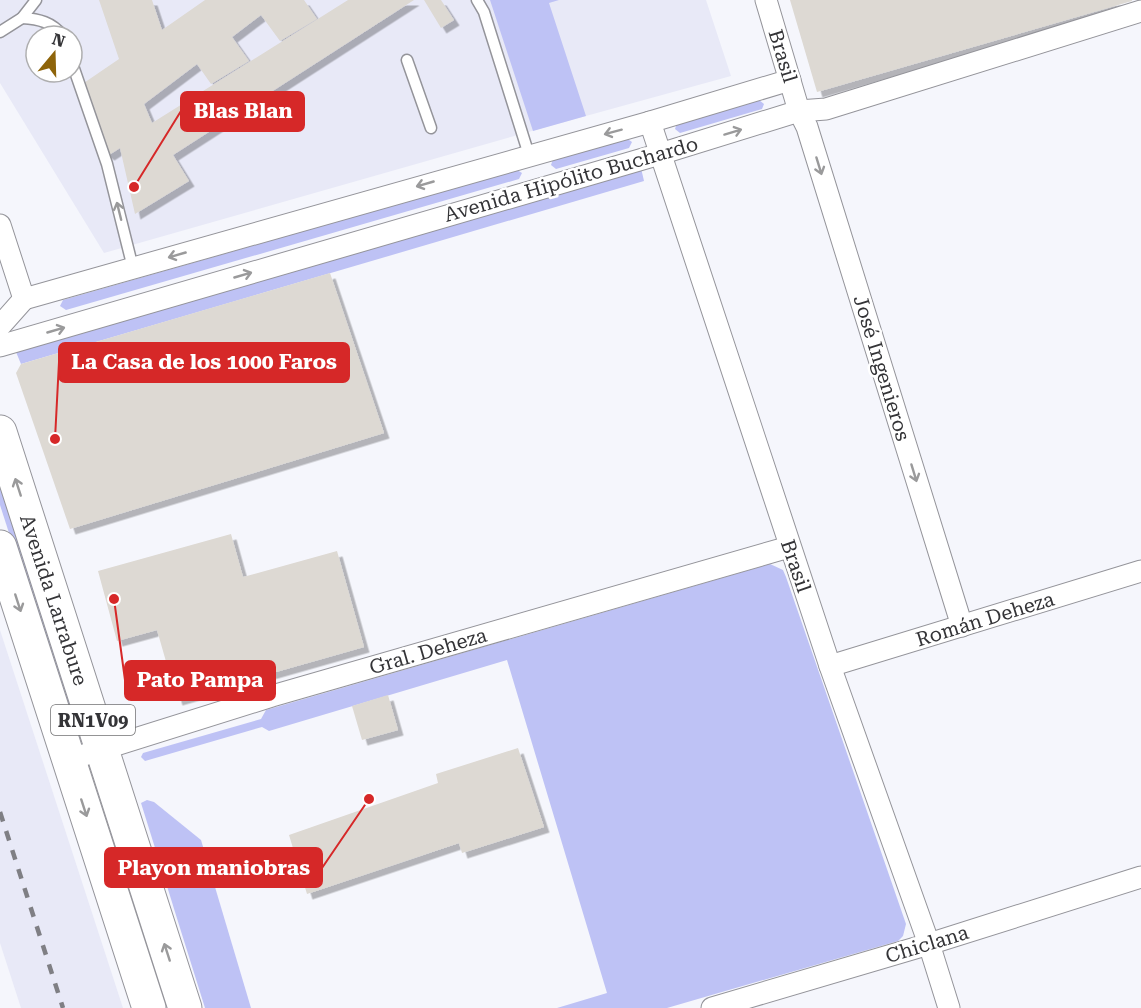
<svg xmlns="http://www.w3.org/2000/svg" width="1141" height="1008" font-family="'Roboto Serif',serif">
<defs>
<filter id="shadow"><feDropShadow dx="5.5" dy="5.5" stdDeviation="0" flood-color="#0004"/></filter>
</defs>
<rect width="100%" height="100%" fill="#f5f6fc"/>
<!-- built -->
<g fill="#e8e9f7" fill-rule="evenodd">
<path d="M 0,0 L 706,0 L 731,76 L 546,127 L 104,253 L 0,83 ZM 36,36 L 72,36 L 72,72 L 36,72 Z"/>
<polygon points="0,630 123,1008 21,1008 0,943"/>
</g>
<!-- green -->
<g fill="#bec2f5">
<polygon points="490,0 559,0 549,3 586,116 533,131"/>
<polygon points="759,100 764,104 762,109 680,133 675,129 677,123"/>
<polygon points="626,138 632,142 629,148 556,169 551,165 553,159"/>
<polygon points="641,168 644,181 21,364 16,352"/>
<polygon points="517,170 522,173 519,179 66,310 60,306 63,300"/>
<polygon points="0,483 77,724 71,726 0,505"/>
<polygon points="770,564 783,570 786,577 906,924 903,936 898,941 667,1008 557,1008 607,993 507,660 269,731 262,727 145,761 141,757 143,753 261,719 266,710"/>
<polygon points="147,800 154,802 201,840 251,1008 205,1008 141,803"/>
</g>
<!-- building -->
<g fill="#ddd9d3" filter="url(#shadow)">
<polygon points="99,0 152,0 162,30 205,0 304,0 317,19 280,41 261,15 232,37 249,61 211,84 197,64 144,104 152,123 348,0 414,0 173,155 189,181 135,214 120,148 109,155 94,143 75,89 119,59"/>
<polygon points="424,0 441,0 454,20 441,28"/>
<polygon points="790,0 1132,0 1132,1 817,92"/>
<polygon points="330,273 384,433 70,529 16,373 21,364"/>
<polygon points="231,534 243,577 337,551 364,647 177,700 157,630 117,641 98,571"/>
<polygon points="388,695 398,730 362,740 352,706"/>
<polygon points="518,748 544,827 462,853 459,843 307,894 289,835 438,783 436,774"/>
</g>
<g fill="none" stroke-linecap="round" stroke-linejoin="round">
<!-- lane casing -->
<g stroke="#94949a" stroke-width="13">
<g id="lane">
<polyline points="477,0 484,12 529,155"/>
<path d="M 22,18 C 39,19 52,22 63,36"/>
<polyline points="0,32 22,18 36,0"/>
<polyline points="407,60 431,128"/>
<polyline points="72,63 107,164 133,268"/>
</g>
</g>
<!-- street casing -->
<g stroke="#94949a" stroke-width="23">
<g id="street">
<polyline points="766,0 799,111 807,127 962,626"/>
<polyline points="650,122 830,666 929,944 949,1008"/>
<polyline points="0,225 24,299"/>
<polyline points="24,299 650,122 790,80"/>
<polyline points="0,326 24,299"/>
<polyline points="0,346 660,154 799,111 826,109 1141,11"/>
<polyline points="830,666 1141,571"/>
<polyline points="68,760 272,696 789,547"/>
<polyline points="712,1008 929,944 1141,877"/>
</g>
</g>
<!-- primary casing -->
<g stroke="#94949a" stroke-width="35">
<g id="primary">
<polyline points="0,432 185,1008"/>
<polyline points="0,547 149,1008"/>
</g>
</g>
<!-- lane -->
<use href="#lane" stroke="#fff" stroke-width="10"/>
<!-- street -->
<use href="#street" stroke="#fff" stroke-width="21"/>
<!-- primary -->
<use href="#primary" stroke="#fff" stroke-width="33"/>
<!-- rail -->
<polyline stroke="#7f7f84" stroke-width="4.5" stroke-dasharray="10 10" stroke-linecap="butt" points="0,812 63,1008"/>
</g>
<!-- one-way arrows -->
<defs><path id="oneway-shaft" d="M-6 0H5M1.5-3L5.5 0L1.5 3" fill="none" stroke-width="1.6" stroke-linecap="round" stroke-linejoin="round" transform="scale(1.5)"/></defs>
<g stroke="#9a9a9b">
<use href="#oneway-shaft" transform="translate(613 132) rotate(165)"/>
<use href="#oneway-shaft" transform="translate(733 132) rotate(-17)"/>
<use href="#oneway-shaft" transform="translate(819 166) rotate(73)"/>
<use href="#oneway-shaft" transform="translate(425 184) rotate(164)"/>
<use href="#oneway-shaft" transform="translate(119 211) rotate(-104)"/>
<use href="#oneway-shaft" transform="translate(177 255) rotate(164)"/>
<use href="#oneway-shaft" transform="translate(243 275) rotate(-16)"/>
<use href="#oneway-shaft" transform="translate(56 330) rotate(-16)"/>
<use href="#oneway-shaft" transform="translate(914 473) rotate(73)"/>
<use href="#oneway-shaft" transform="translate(18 487) rotate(-108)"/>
<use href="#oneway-shaft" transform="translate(18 603) rotate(72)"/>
<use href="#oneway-shaft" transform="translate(84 808) rotate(72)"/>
<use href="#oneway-shaft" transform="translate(167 952) rotate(-108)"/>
</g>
<g text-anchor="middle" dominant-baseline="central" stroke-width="5" stroke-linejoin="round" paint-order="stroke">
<!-- shield labels -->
<rect fill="#fff" stroke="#717173" stroke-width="1.5" x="51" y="705" width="84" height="30" rx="4.5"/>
<g font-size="18" font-weight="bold" fill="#343437">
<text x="93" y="720">RN1V09</text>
</g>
<!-- street labels -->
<g font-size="20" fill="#343437" stroke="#fff">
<text transform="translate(783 56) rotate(73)">Brasil</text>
<text transform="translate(571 179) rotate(-16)">Avenida Hipólito Buchardo</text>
<text transform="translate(882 368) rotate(73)">José Ingenieros</text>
<text transform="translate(796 566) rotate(71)">Brasil</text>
<text transform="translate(54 600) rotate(72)">Avenida Larrabure</text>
<text transform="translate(985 619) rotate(-17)">Román Deheza</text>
<text transform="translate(428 651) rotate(-16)">Gral. Deheza</text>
<text transform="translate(927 944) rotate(-17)">Chiclana</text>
</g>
</g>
<!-- callouts -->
<path fill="none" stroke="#d62828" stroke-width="2" d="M134 187L181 111M55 439L59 362M114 599L125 680M369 799L322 868"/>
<g fill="#d62828" stroke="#fff" stroke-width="2">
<circle cx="134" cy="187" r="6"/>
<circle cx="55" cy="439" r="6"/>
<circle cx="114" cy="599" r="6"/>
<circle cx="369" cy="799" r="6"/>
</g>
<g fill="#d62828" stroke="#d62828" stroke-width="2">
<rect x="181" y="92" width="123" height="39" rx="6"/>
<rect x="59" y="343" width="290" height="39" rx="6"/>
<rect x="125" y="661" width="150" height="39" rx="6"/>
<rect x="105" y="848" width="217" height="39" rx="6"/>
</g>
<g font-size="21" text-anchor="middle" font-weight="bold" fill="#fff">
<text x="243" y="118">Blas Blan</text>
<text x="204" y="369">La Casa de los 1000 Faros</text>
<text x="200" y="687">Pato Pampa</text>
<text x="214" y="875">Playon maniobras</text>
</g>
<!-- north arrow -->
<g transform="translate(54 54) rotate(19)"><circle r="28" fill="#ffffff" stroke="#aeaeaf" stroke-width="1.5"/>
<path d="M0-4.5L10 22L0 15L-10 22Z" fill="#8e640a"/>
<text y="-9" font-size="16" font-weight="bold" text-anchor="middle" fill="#343437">N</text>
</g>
</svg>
